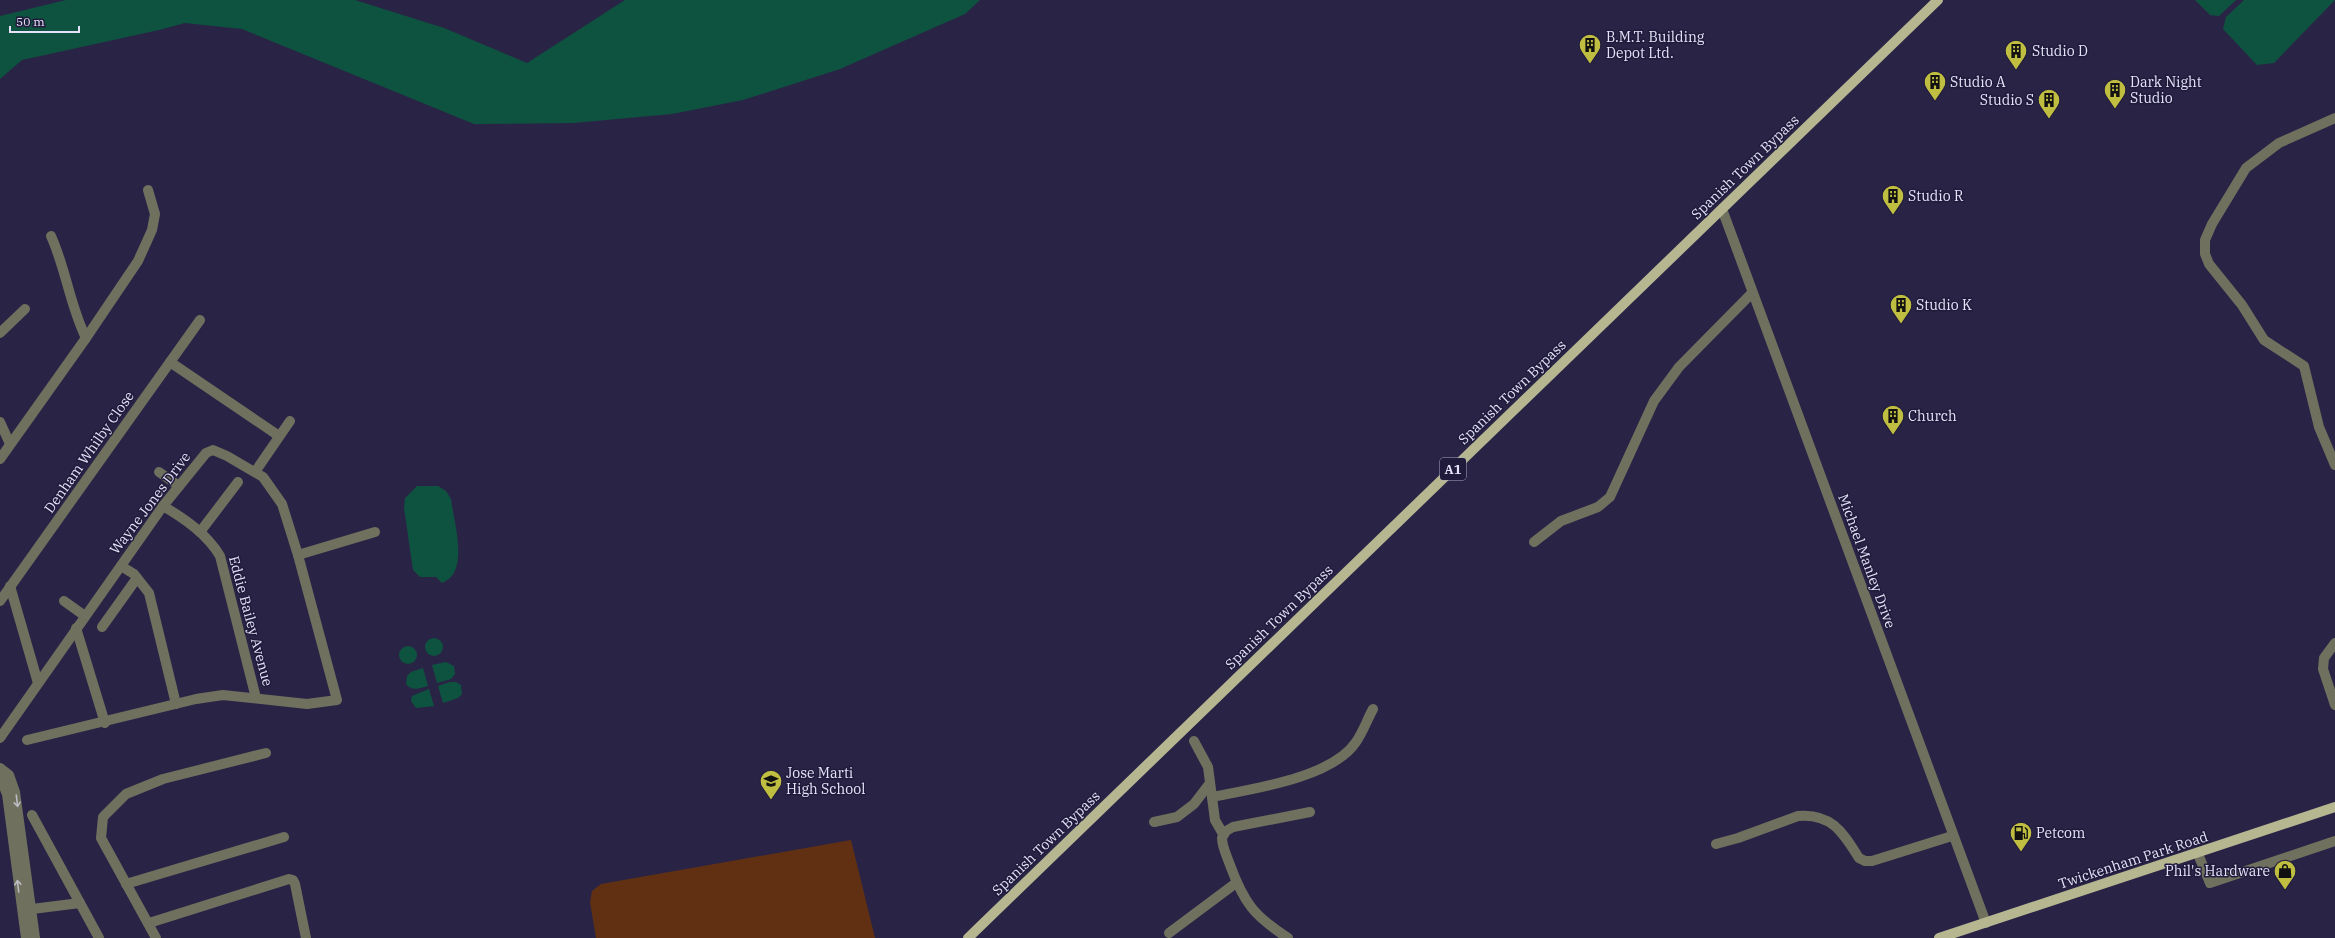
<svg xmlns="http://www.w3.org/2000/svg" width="2335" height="938" font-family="'IBM Plex Serif',serif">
<rect width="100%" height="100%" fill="#292446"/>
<!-- green -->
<polygon fill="#613013" points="851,840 875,938 596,938 590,902 592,891 601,884"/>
<!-- water -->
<g fill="#0e533f">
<polygon points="66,0 355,0 444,28 527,63 625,0 980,0 965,14 840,69 743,100 672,114 573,123 474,124 242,29 185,23 159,30 22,60 0,79 0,16"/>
<polygon points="2195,0 2236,0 2219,16 2210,15"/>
<polygon points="2244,0 2335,0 2274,63 2257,65 2223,29 2226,17"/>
<path d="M 417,486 L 438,486 L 446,491 L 451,499 C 454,523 470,573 442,583 L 436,577 L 420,577 L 413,570 L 404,508 L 405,498 Z"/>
<circle cx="434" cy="647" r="9"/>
<circle cx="408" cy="655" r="9"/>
<polygon points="446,662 454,666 455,674 451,679 437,683 432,665"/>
<path d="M 423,668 L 428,686 C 420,688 412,692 406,684 L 407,676 L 411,672 Z"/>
<polygon points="450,682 456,682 461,685 462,694 458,698 443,703 438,686"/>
<polygon points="429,689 434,706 416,708 411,701 412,696"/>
</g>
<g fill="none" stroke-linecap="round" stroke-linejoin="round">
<!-- minor -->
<g stroke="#70705e" stroke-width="10">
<polyline points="2335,118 2279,143 2246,168 2212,224 2205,240 2205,254 2209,264 2242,305 2264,340 2304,366 2319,427 2335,465"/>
<polyline points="1722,209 1986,923"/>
<path d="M 51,236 C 66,269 70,306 86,338"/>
<polyline points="0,333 25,309"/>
<polyline points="170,362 279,436"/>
<polyline points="0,422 10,444"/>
<polyline points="0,459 86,338 138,261 152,230 155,214 148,190"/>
<polyline points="159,472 179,486"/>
<polyline points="255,472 290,421"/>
<path d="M 163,506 C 185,519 207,534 220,556 L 256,698"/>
<polyline points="200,532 238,482"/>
<polyline points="1534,542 1561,521 1598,507 1610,497 1654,401 1679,367 1752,293"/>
<polyline points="298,555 375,532"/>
<polyline points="121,566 134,574 149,593 176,704"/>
<polyline points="10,586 38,683"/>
<polyline points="0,601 200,320"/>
<polyline points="64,601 85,616"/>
<polyline points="102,627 137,578"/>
<polyline points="76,628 105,723"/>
<polyline points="2335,643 2324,658 2323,669 2335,705"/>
<polyline points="0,738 163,506 206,453 213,450 227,456 263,477 282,504 298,555 337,700 307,704 223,695 196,699 27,740"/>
<polyline points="1194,741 1208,767 1215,820 1223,834"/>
<polyline points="0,768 9,775 15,792 35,938"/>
<polyline points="0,777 7,794 26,938"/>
<path d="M 1212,797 C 1252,789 1332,778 1356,742 C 1363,732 1367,720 1373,709"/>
<polyline points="32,815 99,938"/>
<polyline points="1154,822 1177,817 1194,804 1210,783"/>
<path d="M 1716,844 L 1738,838 L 1798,816 C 1832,813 1843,833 1859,858 L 1865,861 L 1872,861 L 1952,836"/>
<polyline points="2198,854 2210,883 2335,841"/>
<polyline points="126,884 284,837"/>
<polyline points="24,910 80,903"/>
<polyline points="149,923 289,879 293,880 295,884 306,938"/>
<polyline points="1169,933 1236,883"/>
<polyline points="156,938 101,838 103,817 126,794 163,779 266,753"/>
<path d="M 1288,938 C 1254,916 1244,903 1230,865 C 1227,856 1222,847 1222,838 L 1226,831 L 1233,827 L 1310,812"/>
</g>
<!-- major -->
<g stroke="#b6b791" stroke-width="10">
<polyline points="968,938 1938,0"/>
<polyline points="1939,938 2335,807"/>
</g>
</g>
<!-- one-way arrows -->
<defs><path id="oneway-shaft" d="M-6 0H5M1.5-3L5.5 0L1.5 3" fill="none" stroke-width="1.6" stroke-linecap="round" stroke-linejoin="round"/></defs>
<g stroke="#bbbbc3">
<use href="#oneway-shaft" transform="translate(17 801) rotate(83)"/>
<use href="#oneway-shaft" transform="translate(18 886) rotate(-97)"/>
</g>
<!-- icons -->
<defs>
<g id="building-pin" transform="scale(1.15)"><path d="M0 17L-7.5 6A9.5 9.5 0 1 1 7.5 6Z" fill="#c0be41" stroke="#201b3b"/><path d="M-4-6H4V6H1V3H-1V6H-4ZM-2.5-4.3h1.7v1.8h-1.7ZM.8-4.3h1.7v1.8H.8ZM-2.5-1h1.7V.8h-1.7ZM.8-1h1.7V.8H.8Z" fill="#111"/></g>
<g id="school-pin" transform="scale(1.15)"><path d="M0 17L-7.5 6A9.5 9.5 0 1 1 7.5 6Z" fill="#c0be41" stroke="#201b3b"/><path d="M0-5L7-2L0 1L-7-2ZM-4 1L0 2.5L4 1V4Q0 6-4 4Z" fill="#111"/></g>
<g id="fuel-pin" transform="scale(1.15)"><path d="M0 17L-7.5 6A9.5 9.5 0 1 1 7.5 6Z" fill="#c0be41" stroke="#201b3b"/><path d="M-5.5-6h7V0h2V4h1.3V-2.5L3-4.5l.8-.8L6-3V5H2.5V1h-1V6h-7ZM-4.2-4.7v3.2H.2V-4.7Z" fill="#111"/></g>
<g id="shop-pin" transform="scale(1.15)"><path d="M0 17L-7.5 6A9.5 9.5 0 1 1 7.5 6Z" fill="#c0be41" stroke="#201b3b"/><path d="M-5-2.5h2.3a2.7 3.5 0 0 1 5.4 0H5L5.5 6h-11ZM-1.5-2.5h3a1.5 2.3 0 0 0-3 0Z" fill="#111"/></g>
</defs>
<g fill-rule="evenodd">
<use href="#building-pin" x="1590" y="45"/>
<use href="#building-pin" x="2016" y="51"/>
<use href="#building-pin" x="1935" y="82"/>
<use href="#building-pin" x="2115" y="90"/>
<use href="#building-pin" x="2049" y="100"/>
<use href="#building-pin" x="1893" y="196"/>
<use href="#building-pin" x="1901" y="305"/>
<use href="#building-pin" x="1893" y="416"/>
<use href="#school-pin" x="771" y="781"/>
<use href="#fuel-pin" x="2021" y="833"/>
<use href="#shop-pin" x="2285" y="871"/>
</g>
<g text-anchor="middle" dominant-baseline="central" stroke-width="3" stroke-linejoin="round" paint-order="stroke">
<!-- shield labels -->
<rect fill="#201b3b" stroke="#a9a7c0" stroke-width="1" x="1440" y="458" width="26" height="22" rx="3"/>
<g font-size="13" font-weight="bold" fill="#e4e3f9">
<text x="1453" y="469">A1</text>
</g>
<!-- poi labels -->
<g font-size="14" fill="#e4e3f9" stroke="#201b3b" text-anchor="start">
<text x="1606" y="37">B.M.T. Building<tspan x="1606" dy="16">Depot Ltd.</tspan></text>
<text x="2032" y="51">Studio D</text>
<text x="1950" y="82">Studio A</text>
<text x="2130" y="82">Dark Night<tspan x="2130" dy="16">Studio</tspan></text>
<text x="2034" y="100" text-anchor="end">Studio S</text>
<text x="1908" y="196">Studio R</text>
<text x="1916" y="305">Studio K</text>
<text x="1908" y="416">Church</text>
<text x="786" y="773">Jose Marti<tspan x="786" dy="16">High School</tspan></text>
<text x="2036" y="833">Petcom</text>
<text x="2270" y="871" text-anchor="end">Phil's Hardware</text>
</g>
<!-- street labels -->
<g font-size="14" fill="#e4e3f9" stroke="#201b3b">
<text transform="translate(1745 167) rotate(-44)">Spanish Town Bypass</text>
<text transform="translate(1512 392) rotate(-44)">Spanish Town Bypass</text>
<text transform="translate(89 452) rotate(-55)">Denham Whilby Close</text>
<text transform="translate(150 503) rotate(-53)">Wayne Jones Drive</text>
<text transform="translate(1867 561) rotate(70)">Michael Manley Drive</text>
<text transform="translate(1279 617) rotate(-44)">Spanish Town Bypass</text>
<text transform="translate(251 621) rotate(75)">Eddie Bailey Avenue</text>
<text transform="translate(1046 843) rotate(-44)">Spanish Town Bypass</text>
<text transform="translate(2133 860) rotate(-18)">Twickenham Park Road</text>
</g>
</g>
<!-- scale -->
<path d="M10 26v6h69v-6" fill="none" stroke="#e4e3f9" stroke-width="2"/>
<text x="16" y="26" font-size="12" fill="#e4e3f9" stroke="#201b3b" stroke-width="3" paint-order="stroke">50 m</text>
</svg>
